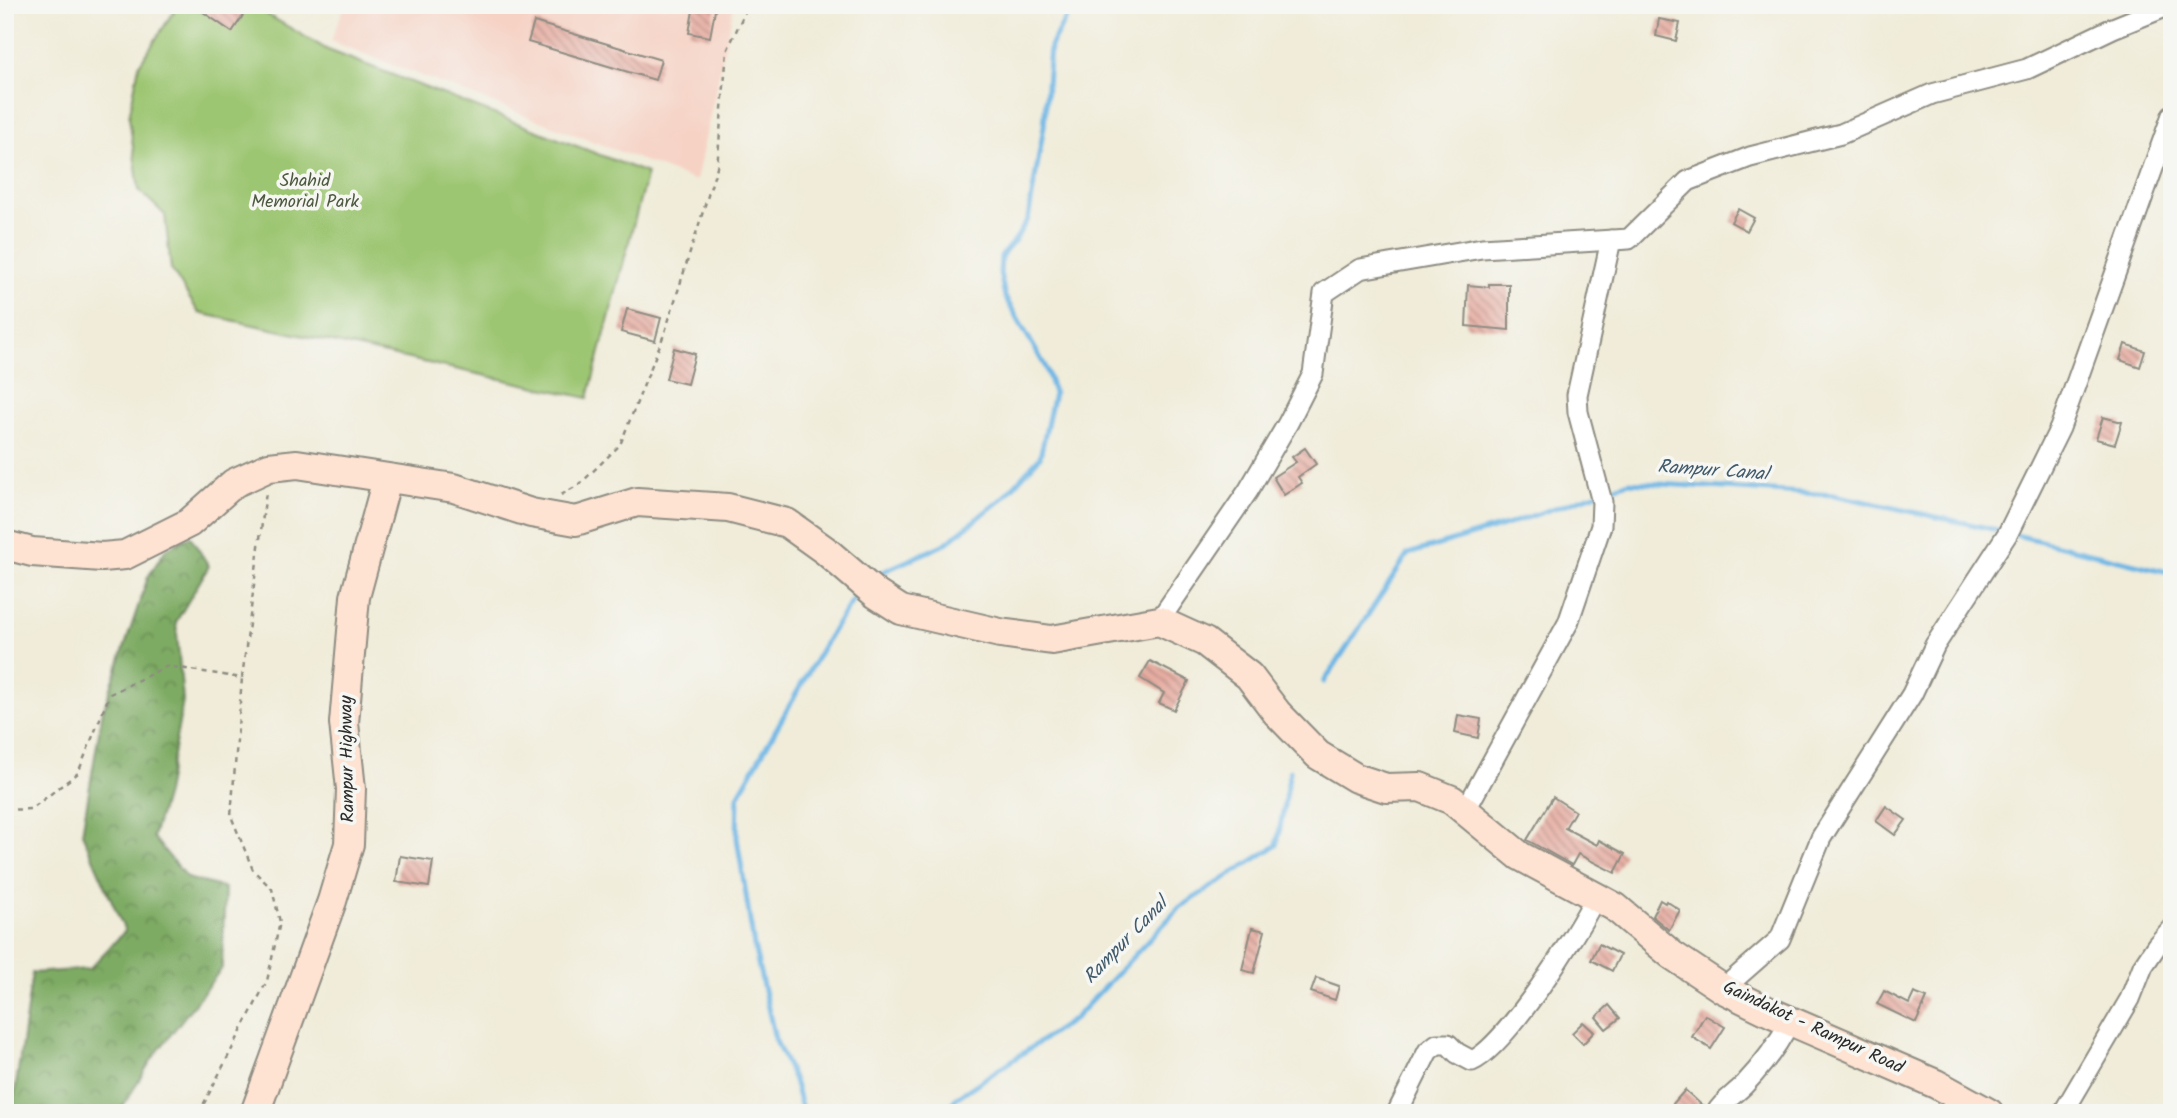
<svg xmlns="http://www.w3.org/2000/svg" width="2177" height="1118" font-family="Kalam,sans-serif">
<defs>
<pattern id="forest-crowns" width="20" height="18" patternUnits="userSpaceOnUse" patternTransform="scale(1.75)"><rect width="20" height="18" fill="#7eab64"/><path d="M2 6a3 3 0 1 1 6 0M12 15a3 3 0 1 1 6 0" fill="none" stroke="#678b53"/></pattern>
<pattern id="building-back-hatch" width="6" height="6" patternUnits="userSpaceOnUse" patternTransform="scale(1.75)"><rect width="6" height="6" fill="#e6ada2"/><path d="M-1 5l2 2M0 0l6 6M5-1l2 2" fill="none" stroke="#bb8d84"/></pattern>
</defs>
<rect width="100%" height="100%" fill="#f6f6f2"/>
<filter id="ink" filterUnits="userSpaceOnUse"><feTurbulence type="fractalNoise" baseFrequency=".0143" numOctaves="2"/><feDisplacementMap in="SourceGraphic" scale="14" xChannelSelector="R" yChannelSelector="G"/><feConvolveMatrix kernelMatrix="1 2 1 2 8 2 1 2 1" color-interpolation-filters="sRGB"/></filter>
<filter id="wash" filterUnits="userSpaceOnUse"><feTurbulence type="fractalNoise" baseFrequency=".00686" numOctaves="4" result="noise"/><feDisplacementMap in="SourceGraphic" scale="28" xChannelSelector="R" yChannelSelector="G"/><feGaussianBlur stdDeviation="1.57" result="paint"/><feColorMatrix in="noise" values="0 0 0 0 0 0 0 0 0 0 0 0 0 0 0 0 0 1.4 0 .05"/><feComposite in="paint" operator="in"/></filter>
<g filter="url(#wash)">
<rect width="100%" height="100%" fill="#f0ecd9"/>
<!-- built -->
<polygon fill="#f6d2c4" points="345,5 734,5 696,181 331,41"/>
<!-- green -->
<polygon fill="#9dc672" stroke="#64784e" stroke-width="2" points="178,5 251,5 328,50 647,173 588,398 199,313 171,269 165,215 139,190 129,117 139,65"/>
<!-- forest -->
<polygon fill="url(#forest-crowns)" stroke="#546b48" stroke-width="2" points="190,536 209,566 176,622 183,701 166,793 153,837 187,878 225,888 222,968 152,1059 119,1113 12,1113 32,973 89,969 125,931 82,833 102,714 148,577 166,549"/>
<g fill="none" stroke-linecap="round" stroke-linejoin="round">
<!-- stream -->
<g stroke="#6cb5e4" stroke-width="5">
<polyline points="2012,534 2172,573"/>
<polyline points="869,578 945,544 1003,498 1040,457 1054,393 1045,366 1005,297 1000,273 1001,256 1015,240 1028,219 1044,126 1050,46 1074,5"/>
<polyline points="1324,682 1408,554 1503,526 1629,482 1834,495 2002,531"/>
<polyline points="803,1113 794,1080 775,1039 754,946 737,838 738,796 829,636 859,591"/>
<polyline points="945,1113 956,1098 1074,1019 1180,907 1277,845 1290,771"/>
</g>
</g>
<g id="blocks">
<!-- building -->
<g fill="url(#building-back-hatch)">
<polygon points="193,5 250,5 232,32"/>
<polygon points="694,5 716,5 710,37 689,33"/>
<polygon points="1659,19 1680,23 1676,41 1656,36"/>
<polygon points="534,22 661,60 655,80 528,42"/>
<polygon points="1738,209 1754,218 1747,231 1731,222"/>
<polygon points="1489,284 1509,284 1509,330 1466,326 1468,285 1489,287"/>
<polygon points="627,309 661,318 655,341 621,332"/>
<polygon points="2125,344 2145,351 2140,367 2120,360"/>
<polygon points="674,348 695,354 687,384 666,379"/>
<polygon points="2103,417 2122,422 2115,444 2096,439"/>
<polygon points="1305,448 1316,464 1298,477 1302,483 1284,495 1273,477 1296,462 1292,457"/>
<polygon points="1150,661 1189,681 1174,710 1159,703 1164,693 1140,678"/>
<polygon points="1458,715 1481,719 1478,738 1455,733"/>
<polygon points="1553,797 1575,811 1565,828 1597,845 1599,840 1625,854 1615,873 1578,854 1572,865 1527,840"/>
<polygon points="1886,806 1906,820 1895,835 1876,821"/>
<polygon points="400,856 433,861 429,887 396,882"/>
<polygon points="1660,900 1665,903 1666,901 1680,910 1669,930 1652,916"/>
<polygon points="1252,928 1265,931 1254,973 1242,970"/>
<polygon points="1599,944 1620,955 1612,971 1591,960"/>
<polygon points="1316,978 1339,986 1335,1000 1311,992"/>
<polygon points="1884,991 1909,1004 1914,993 1927,998 1916,1023 1877,1004"/>
<polygon points="1609,1005 1620,1018 1606,1029 1596,1017"/>
<polygon points="1705,1015 1725,1027 1711,1049 1692,1037"/>
<polygon points="1583,1022 1594,1032 1583,1044 1572,1033"/>
<polygon points="1685,1090 1705,1108 1704,1113 1681,1113 1672,1105"/>
</g>
</g>
</g>
<g filter="url(#ink)">
<use href="#blocks" fill-opacity="0" stroke="#8e8c82" stroke-width="2"/>
<g fill="none" stroke-linecap="round" stroke-linejoin="round">
<!-- street casing -->
<g stroke="#8e8c82" stroke-width="23">
<g id="street">
<polyline points="1159,621 1248,491 1288,423 1313,374 1324,293 1360,269 1482,248 1629,239 1688,181 1750,157 1841,134 1932,94 2027,69 2113,28 2170,5"/>
<polyline points="1465,811 1568,623 1601,526 1602,502 1578,412 1577,395 1611,240"/>
<polyline points="1723,989 1780,939 1821,838 1912,694 1935,645 2008,533 2060,428 2172,115"/>
<path d="M 1397,1113 L 1428,1051 L 1437,1044 L 1448,1044 L 1457,1053 L 1472,1061 C 1506,1046 1578,933 1596,896"/>
<path d="M 1716,1113 C 1723,1101 1734,1095 1744,1085 C 1762,1066 1778,1045 1790,1021"/>
<polyline points="2063,1113 2130,999 2143,966 2157,945 2172,928"/>
</g>
</g>
<!-- secondary casing -->
<g stroke="#8e8c82" stroke-width="32">
<g id="secondary">
<polyline points="5,545 32,552 102,557 125,555 189,523 234,483 269,467 297,464 454,488 531,513 576,521 637,502 728,508 787,523 826,551 876,594 901,610 1000,633 1052,640 1159,621 1205,642 1249,676 1277,713 1318,755 1356,778 1386,788 1420,787 1452,800 1520,856 1615,907 1672,955 1723,989 1772,1013 1936,1084 1989,1113"/>
<polyline points="255,1113 332,901 349,844 351,789 344,723 355,597 387,479"/>
</g>
</g>
<!-- path -->
<g stroke="#8e8c82" stroke-width="2.5" stroke-dasharray="5 5" stroke-linecap="butt">
<polyline points="561,495 580,484 620,445 665,332 717,167 727,51 748,5"/>
<polyline points="5,810 31,809 78,773 110,694 167,666 242,678 266,492"/>
<polyline points="199,1113 267,981 280,922 272,889 253,870 231,816 242,678"/>
</g>
<!-- street -->
<use href="#street" stroke="#fff" stroke-width="19"/>
<!-- secondary -->
<use href="#secondary" stroke="#fee3d2" stroke-width="28"/>
</g>
</g>
<g text-anchor="middle" dominant-baseline="central" stroke-width="7" stroke-linejoin="round" paint-order="stroke">
<!-- park labels -->
<g font-size="18" fill="#4d5a40" stroke="#f6f6f2">
<text x="305" y="181">Shahid<tspan x="305" dy="21">Memorial Park</tspan></text>
</g>
<!-- street labels -->
<g font-size="18" fill="#2b2b2b" stroke="#f6f6f2">
<text transform="translate(348 759) rotate(-91)">Rampur Highway</text>
<text transform="translate(1813 1028) rotate(25)">Gaindakot - Rampur Road</text>
</g>
<!-- water labels -->
<g font-size="19" font-style="italic" fill="#425b6c" stroke="#f6f6f2">
<text transform="translate(1713 471) rotate(4)">Rampur Canal</text>
<text transform="translate(1126 941) rotate(-46)">Rampur Canal</text>
</g>
</g>
<!-- margin -->
<rect width="2177" height="1118" fill="none" stroke="#f6f6f2" stroke-width="28"/>
</svg>
